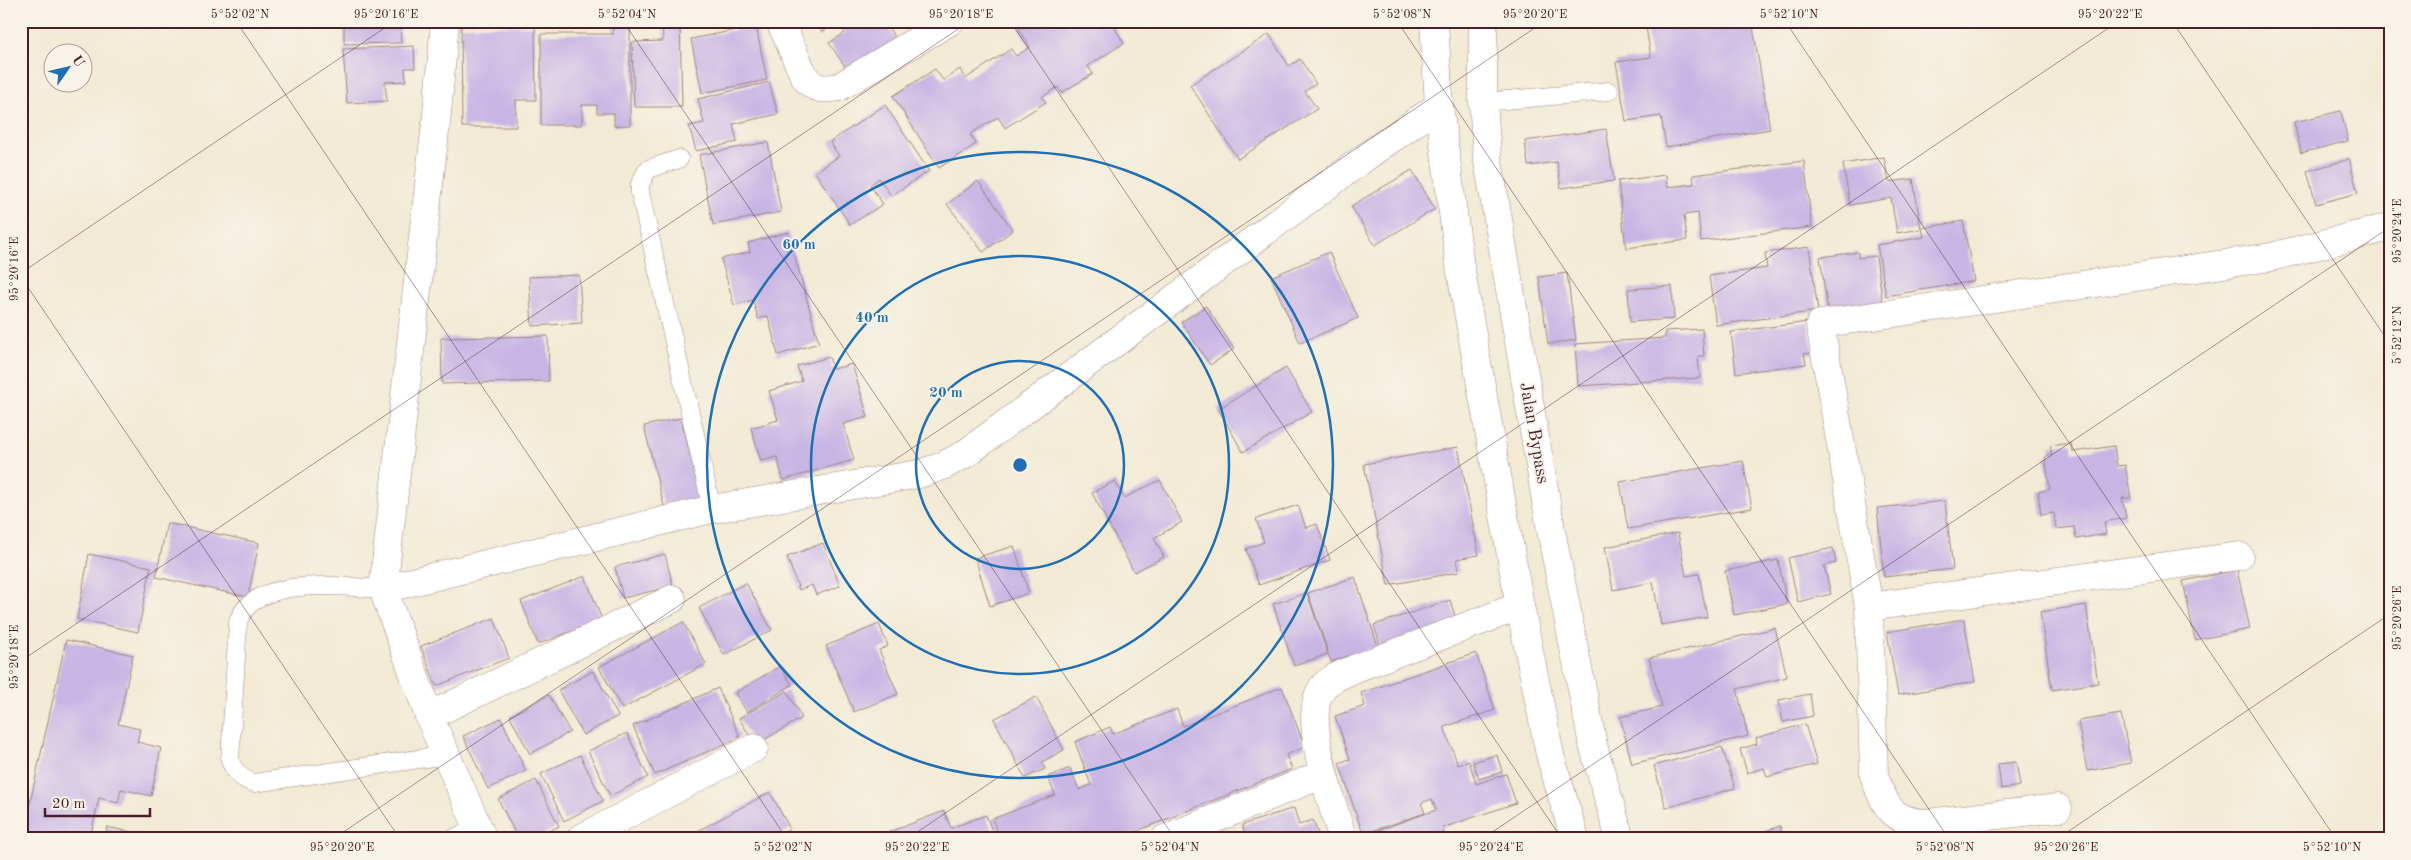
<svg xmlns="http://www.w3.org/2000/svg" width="2411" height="860" font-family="'Old Standard TT',serif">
<rect width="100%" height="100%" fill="#f7f3e8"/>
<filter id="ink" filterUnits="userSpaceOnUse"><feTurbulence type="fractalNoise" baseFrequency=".02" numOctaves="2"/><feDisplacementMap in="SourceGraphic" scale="10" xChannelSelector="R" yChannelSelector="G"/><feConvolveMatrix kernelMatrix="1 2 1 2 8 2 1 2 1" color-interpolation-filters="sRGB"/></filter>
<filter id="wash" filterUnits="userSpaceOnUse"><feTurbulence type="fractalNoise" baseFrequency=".0096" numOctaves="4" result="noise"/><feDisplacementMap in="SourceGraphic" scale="20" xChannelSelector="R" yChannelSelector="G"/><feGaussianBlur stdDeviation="1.12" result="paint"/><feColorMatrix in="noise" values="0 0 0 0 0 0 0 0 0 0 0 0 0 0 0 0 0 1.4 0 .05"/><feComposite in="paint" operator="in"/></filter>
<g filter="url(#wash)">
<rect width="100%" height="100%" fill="#f2ead4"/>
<g id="blocks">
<!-- building -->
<g fill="#c7b5e4">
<polygon points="344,21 400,21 401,43 344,44"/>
<polygon points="612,21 630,21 630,125 614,126 614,113 597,113 597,105 582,105 582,125 541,125 541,34 613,34"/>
<polygon points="662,21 680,21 682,107 634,107 632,42 663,41"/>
<polygon points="815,21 884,21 900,45 846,68 829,43 845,33 838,22 822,32"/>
<polygon points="1031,21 1042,21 1044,24 1047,21 1111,21 1124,43 1088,66 1093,74 1061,93 1058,87 1042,97 1046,102 1005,128 998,117 970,134 976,144 939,168 893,96 935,69 943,80 960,69 965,79 1011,49 1016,56 1030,47 1019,29"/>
<polygon points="1645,21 1752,21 1770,129 1666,147 1661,116 1626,121 1616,62 1651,57"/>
<polygon points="461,26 535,26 536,100 516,100 516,127 462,127"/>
<polygon points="756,26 767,80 702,93 691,39"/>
<polygon points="1269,34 1289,66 1300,59 1316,84 1305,91 1317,109 1238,159 1190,85"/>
<polygon points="414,46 415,68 405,68 406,81 385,82 387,101 347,103 343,49"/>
<polygon points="769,82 778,114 733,124 737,142 696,151 689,126 704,123 698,99"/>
<polygon points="885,105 929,171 891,196 879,178 870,185 883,204 850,225 815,172 839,156 830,142"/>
<polygon points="2341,111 2348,141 2301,153 2294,122"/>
<polygon points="1606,129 1614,181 1561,188 1557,162 1528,166 1525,141"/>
<polygon points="768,142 781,212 713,225 699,155"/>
<polygon points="1884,157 1889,182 1913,179 1921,229 1897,233 1891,198 1850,205 1843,164"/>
<polygon points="2349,159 2358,193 2316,204 2307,171"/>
<polygon points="1804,161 1812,227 1701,241 1698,213 1684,215 1687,240 1626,248 1618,181 1666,175 1667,187 1694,184 1693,175"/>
<polygon points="1412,170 1435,209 1375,245 1351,206"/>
<polygon points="978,181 1013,230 983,252 947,204"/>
<polygon points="1963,221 1974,281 1886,296 1877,245 1924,237 1922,228"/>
<polygon points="788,232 819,343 778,355 768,316 758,319 753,300 734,305 721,259 750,252 748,243"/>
<polygon points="1809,247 1818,311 1716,325 1709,276 1767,268 1765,253"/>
<polygon points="1329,252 1358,318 1300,343 1271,277"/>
<polygon points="1858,252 1858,258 1876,256 1883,305 1828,312 1820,257"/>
<polygon points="1567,273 1576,340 1548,344 1539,277"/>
<polygon points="579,275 582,323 532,326 529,277"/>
<polygon points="1672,286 1674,319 1630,322 1628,289"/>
<polygon points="1206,306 1234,349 1210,365 1181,322"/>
<polygon points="1808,322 1813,353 1804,354 1806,364 1736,373 1731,332"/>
<polygon points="1702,329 1704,356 1698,356 1700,378 1578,386 1575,344 1665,338 1665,331"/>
<polygon points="548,336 549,381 442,384 441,338"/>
<polygon points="829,357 833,369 852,364 868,417 843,424 854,460 783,480 777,457 761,461 751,428 778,420 769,391 802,381 797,366"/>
<polygon points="1286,368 1312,412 1243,452 1218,409"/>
<polygon points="681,418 701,498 667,518 644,426"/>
<polygon points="2071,443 2073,452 2114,446 2117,466 2125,465 2131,498 2122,498 2126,518 2104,522 2106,534 2076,539 2074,527 2056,529 2054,513 2041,515 2038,492 2050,489 2045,457 2052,455 2050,446"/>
<polygon points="1458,447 1479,555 1457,559 1459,572 1388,585 1364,464"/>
<polygon points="1743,461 1752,508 1628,529 1620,482"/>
<polygon points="1160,480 1182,522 1154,538 1164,557 1134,572 1092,493 1115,481 1124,498"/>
<polygon points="1945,501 1953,569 1884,577 1877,508"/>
<polygon points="1298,505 1306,528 1317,524 1330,560 1259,585 1246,549 1264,542 1256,519"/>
<polygon points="167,523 259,543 248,597 156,577"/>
<polygon points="1678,533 1686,576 1699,574 1707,617 1661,625 1653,582 1613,590 1605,547"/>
<polygon points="823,543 840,586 816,595 812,585 799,590 787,557"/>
<polygon points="1014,546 1029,593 990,606 975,558"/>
<polygon points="1833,548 1836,563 1824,566 1831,594 1798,602 1788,558"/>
<polygon points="89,554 151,567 138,632 77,619"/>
<polygon points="665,554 673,586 623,598 615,567"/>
<polygon points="1778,560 1787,604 1734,615 1725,571"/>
<polygon points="2237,570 2250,629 2195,640 2183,581"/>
<polygon points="585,576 602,620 538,644 521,601"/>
<polygon points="1355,577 1378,646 1331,662 1308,593"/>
<polygon points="746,583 772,630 724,655 699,608"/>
<polygon points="1307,593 1328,654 1294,666 1273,604"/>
<polygon points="1450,600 1457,622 1381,648 1374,625"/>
<polygon points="2086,605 2098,683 2052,690 2040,612"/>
<polygon points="494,618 509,658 436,686 421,646"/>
<polygon points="1964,619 1975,682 1898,695 1887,632"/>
<polygon points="683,622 706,664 622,709 599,667"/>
<polygon points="879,624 888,646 879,650 898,694 854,712 826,646"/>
<polygon points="1775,628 1787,677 1737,689 1748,736 1632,764 1620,717 1662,707 1649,658"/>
<polygon points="66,640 133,655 118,724 140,729 137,742 161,748 151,796 121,789 118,803 99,798 90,839 22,839"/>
<polygon points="1476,653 1495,710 1444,727 1458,765 1469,761 1476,784 1506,774 1516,803 1442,828 1446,839 1363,839 1362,836 1436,810 1432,799 1421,803 1425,813 1363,834 1339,763 1350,759 1335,716 1365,706 1361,693"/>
<polygon points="780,666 792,685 747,712 735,693"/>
<polygon points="593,671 618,716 583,735 558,690"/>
<polygon points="1282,687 1305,747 1286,755 1292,769 1117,839 1000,839 992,819 1055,795 1048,777 1070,768 1079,790 1091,785 1075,742 1110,727 1113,734 1177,709 1183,726"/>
<polygon points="718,688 740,737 655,775 633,726"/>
<polygon points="787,691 802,718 755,745 739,718"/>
<polygon points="1810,694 1813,716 1783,722 1779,700"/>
<polygon points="549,695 570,732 530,754 510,716"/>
<polygon points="1036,697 1064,750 1042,762 1045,769 1025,778 994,719"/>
<polygon points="2121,714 2131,763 2087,771 2078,721"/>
<polygon points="501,718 526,771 488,789 463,736"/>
<polygon points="1805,724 1817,764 1767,777 1764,768 1747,773 1740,749 1757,744 1756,738"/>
<polygon points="627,733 648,777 610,796 588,751"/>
<polygon points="1722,747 1735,788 1666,808 1654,766"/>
<polygon points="580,755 603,801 564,821 541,774"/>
<polygon points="1497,755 1502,772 1479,779 1473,762"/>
<polygon points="2016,762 2020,786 2001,789 1998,764"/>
<polygon points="536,780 559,826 535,839 518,839 498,799"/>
<polygon points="770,792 790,829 772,839 683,839"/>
<polygon points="1294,808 1299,825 1313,820 1320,839 1246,839 1242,825"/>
<polygon points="944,811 951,828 986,815 995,839 880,839 879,836"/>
<polygon points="1780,826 1784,839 1745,839 1745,838"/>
<polygon points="107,827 159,838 158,839 105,839"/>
</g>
</g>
</g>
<g filter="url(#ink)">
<use href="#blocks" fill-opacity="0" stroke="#9e8480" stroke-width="1"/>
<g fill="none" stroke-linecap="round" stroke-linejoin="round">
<!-- lane casing -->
<g stroke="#9e8480" stroke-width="19">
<g id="lane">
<polyline points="1483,102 1609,91"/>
<polyline points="679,159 648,169 640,184 640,193 712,509"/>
<path d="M 383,589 C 344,587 254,574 238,622 L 230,761 C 236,773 241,779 254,783 L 446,755"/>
<polyline points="453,839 476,827"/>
</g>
</g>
<!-- street casing -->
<g stroke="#9e8480" stroke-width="29">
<g id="street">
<polyline points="445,21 437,114 383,589 429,716 483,839"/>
<path d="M 780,21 L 804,76 C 814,90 824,90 839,87 L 950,21"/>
<polyline points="383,589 712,509 919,474 943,466 965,454 1375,150 1439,106"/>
<polyline points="1869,607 2239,556"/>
<polyline points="429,716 672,599"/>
<path d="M 2058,808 L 1928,823 C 1892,822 1885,807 1874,775 L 1869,607 L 1820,324 L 2271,257 L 2390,227"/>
<polyline points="580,839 754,748"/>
<polyline points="1165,839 1323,774"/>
<path d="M 1343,839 C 1333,807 1302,719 1321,690 C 1327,679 1346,673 1356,668 L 1520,606"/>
</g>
</g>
<!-- highway casing -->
<g stroke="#9e8480" stroke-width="29">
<g id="highway">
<polyline points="1434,21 1439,106 1460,266 1520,606 1550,755 1575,839"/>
<polyline points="1483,21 1483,102 1487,155 1551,530 1593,745 1620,839"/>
</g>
</g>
<!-- lane -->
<use href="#lane" stroke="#fff" stroke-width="18"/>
<!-- street -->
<use href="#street" stroke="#fff" stroke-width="28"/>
<!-- highway -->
<use href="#highway" stroke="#fff" stroke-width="28"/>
</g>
</g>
<!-- ticks -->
<path fill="none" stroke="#4a1f2b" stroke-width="1" stroke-opacity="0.45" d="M 236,21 L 787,839M 623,21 L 1175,839M 1010,21 L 1562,839M 1397,21 L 1949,839M 1785,21 L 2336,839M 2172,21 L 2390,344M 21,273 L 395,21M 21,277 L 400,839M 21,661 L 970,21M 333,839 L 1545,21M 907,839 L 2119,21M 1482,839 L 2390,227M 2057,839 L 2390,614"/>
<!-- distance rings -->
<g fill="none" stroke="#1f6fb2" stroke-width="2.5">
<circle cx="1020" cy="465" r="104"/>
<circle cx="1020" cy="465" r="209"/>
<circle cx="1020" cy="465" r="313"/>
</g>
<g text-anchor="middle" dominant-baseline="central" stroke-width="4" stroke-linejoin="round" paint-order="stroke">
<!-- street labels -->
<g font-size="18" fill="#4a1f2b" stroke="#f7f3e8">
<text transform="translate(1534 433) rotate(80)">Jalan Bypass</text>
</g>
</g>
<circle cx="1020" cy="465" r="8" fill="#1f6fb2" stroke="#f7f3e8" stroke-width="2.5"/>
<g font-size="15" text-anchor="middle" font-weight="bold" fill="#1f6fb2" stroke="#f7f3e8" stroke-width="4" stroke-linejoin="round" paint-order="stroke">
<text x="799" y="249">60 m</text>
<text x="872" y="322">40 m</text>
<text x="946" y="397">20 m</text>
</g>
<!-- margin -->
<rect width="2411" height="860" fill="none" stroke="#f7f3e8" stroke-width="55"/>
<!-- north arrow -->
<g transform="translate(68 68) rotate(56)"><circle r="24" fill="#f7f3e8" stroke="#b29e9c"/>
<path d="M0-4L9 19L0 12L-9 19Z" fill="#1f6fb2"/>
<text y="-8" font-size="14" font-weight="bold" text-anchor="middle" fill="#4a1f2b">U</text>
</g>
<!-- scale -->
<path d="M45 808v8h105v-8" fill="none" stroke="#4a1f2b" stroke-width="2.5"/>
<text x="52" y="808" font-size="15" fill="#4a1f2b" stroke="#f7f3e8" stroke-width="4" paint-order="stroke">20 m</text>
<rect x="28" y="28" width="2356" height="804" fill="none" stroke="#4a1f2b" stroke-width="2"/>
<g font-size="12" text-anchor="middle" fill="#4a1f2b">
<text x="240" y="18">5°52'02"N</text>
<text x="386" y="18">95°20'16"E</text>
<text x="627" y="18">5°52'04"N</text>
<text x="961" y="18">95°20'18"E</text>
<text x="1402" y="18">5°52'08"N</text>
<text x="1535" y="18">95°20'20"E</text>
<text x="1789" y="18">5°52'10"N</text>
<text x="2110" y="18">95°20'22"E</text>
<text transform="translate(2397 231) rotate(-90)" y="4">95°20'24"E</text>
<text transform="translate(14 269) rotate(-90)" y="4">95°20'16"E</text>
<text transform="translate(2397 335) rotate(-90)" y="4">5°52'12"N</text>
<text transform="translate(2397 618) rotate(-90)" y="4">95°20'26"E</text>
<text transform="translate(14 657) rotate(-90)" y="4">95°20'18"E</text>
<text x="342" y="851">95°20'20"E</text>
<text x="783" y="851">5°52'02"N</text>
<text x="917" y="851">95°20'22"E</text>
<text x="1170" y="851">5°52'04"N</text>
<text x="1491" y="851">95°20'24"E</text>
<text x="1945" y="851">5°52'08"N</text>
<text x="2066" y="851">95°20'26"E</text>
<text x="2332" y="851">5°52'10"N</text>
</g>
</svg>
